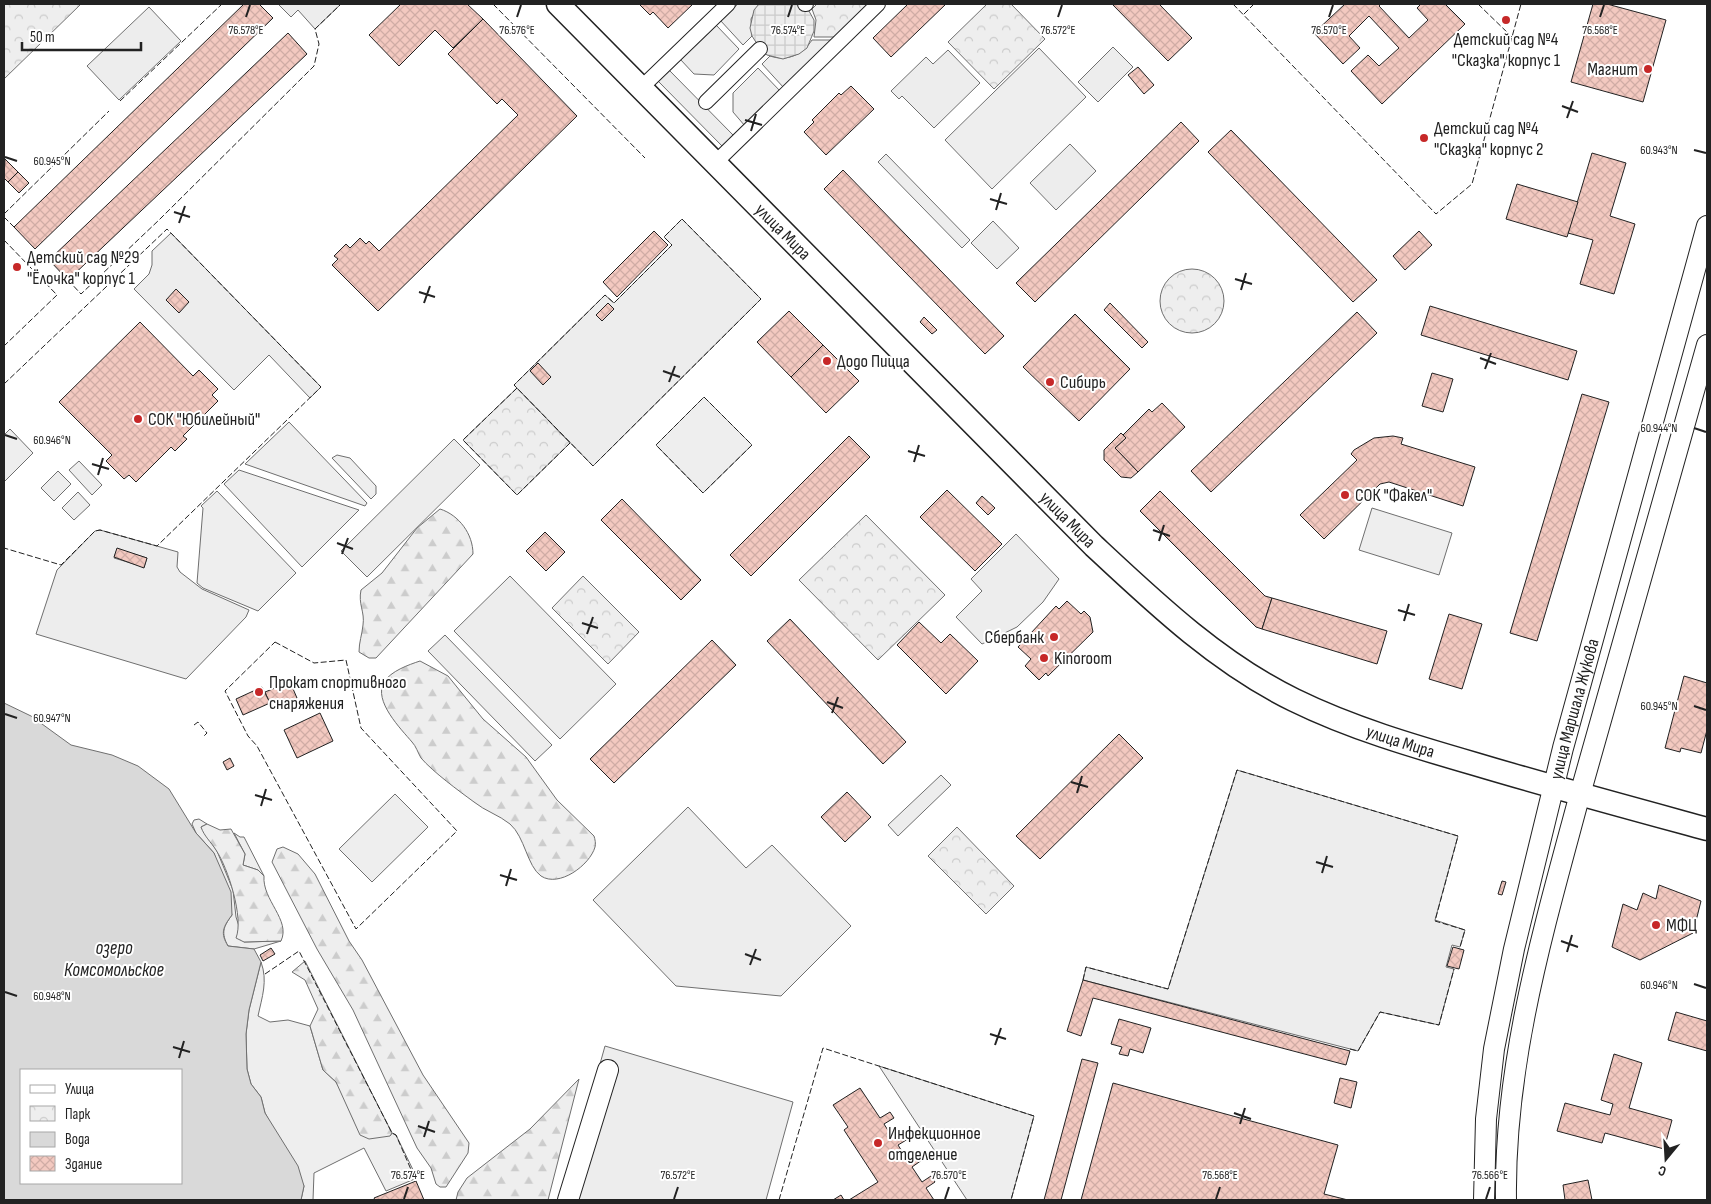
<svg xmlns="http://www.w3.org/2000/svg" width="1711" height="1204" font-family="'Sofia Sans Condensed',sans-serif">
<defs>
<pattern id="forest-firs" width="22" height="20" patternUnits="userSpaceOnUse" patternTransform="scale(1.25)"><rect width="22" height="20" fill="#eee"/><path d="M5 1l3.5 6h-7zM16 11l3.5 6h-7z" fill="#ccc"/></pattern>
<pattern id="park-crowns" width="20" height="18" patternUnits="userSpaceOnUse" patternTransform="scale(1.25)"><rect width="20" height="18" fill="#eee"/><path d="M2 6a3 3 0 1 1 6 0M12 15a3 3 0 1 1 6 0" fill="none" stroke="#ccc"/></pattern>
<pattern id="plaza-grid" width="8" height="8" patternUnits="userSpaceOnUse" patternTransform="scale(1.25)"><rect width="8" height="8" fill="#ededed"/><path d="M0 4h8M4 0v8" fill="none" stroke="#cbcbcb"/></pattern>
<pattern id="building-cross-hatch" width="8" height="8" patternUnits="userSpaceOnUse" patternTransform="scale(1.25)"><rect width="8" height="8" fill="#f3c9c0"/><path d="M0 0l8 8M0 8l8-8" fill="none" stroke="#d0aca5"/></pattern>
</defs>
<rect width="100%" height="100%" fill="#fff"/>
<!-- grass -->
<g fill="#eee" stroke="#6f6f6f">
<polygon points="738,4 759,4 751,19 752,36 743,45 720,20"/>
<polygon points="716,25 739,49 714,75 694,74 680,59"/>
<path d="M 812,40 L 833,40 L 784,88 L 762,64 L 770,56 C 788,62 803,54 812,40 Z"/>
<polygon points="1039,48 1086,97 992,189 945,140"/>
<polygon points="758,68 781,92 745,126 733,112 733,93"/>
<polygon points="704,397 752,445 703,493 656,445"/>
<polygon points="289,422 367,503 365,506 245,464"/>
<polygon points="10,429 33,453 4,482 4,435"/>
<polygon points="337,455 350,458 376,486 376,494 371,499 332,458"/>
<polygon points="79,461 102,485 92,495 69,470"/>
<polygon points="239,470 359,510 302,567 224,484"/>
<polygon points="58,471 71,484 54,501 41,488"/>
<polygon points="217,491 296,573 258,611 203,588 197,583 203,508 201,506"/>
<polygon points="78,492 90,505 74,520 62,508"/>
<polygon points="1372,508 1452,533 1439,575 1359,550"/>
<polygon points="395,794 428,827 372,882 339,849"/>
<path d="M 199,819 L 207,824 L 201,827 L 217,851 L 233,890 L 236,917 L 244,942 L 281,941 L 254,949 L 228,946 C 221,933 223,927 232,915 L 214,853 L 196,833 L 192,824 L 194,820 Z"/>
<polygon points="234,833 240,837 244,837 264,876 258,870 243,865 245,854"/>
<path d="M 261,962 C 268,981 262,997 258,1016 L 270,1022 L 288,1020 L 310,1026 L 323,1070 L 336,1082 L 341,1091 L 390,1136 L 392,1133 L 396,1135 L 417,1178 L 386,1191 L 364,1148 L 314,1173 L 313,1200 L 301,1200 L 304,1186 L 265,1113 L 261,1097 L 251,1084 L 247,1069 L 246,1034 L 249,1010 Z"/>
<polygon points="879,1066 1034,1116 1011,1200 967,1200"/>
</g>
<!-- forest -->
<g fill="url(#forest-firs)" stroke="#6f6f6f">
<path d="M 440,509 C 459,515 473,534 473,554 L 376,658 L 369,658 L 359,652 C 359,642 362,635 363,625 C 365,612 358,604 361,590 L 382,573 L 417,528 Z"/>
<path d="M 420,661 L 448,676 L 483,719 L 526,757 L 557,800 L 594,836 C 595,839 596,844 595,847 C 590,865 559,888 541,876 C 527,866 525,837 510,824 C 499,815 485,811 474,802 C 459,791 433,772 421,758 C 418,753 416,746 412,742 C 401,729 373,701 384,682 C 391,671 408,665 420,661 Z"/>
<path d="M 207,824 L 220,830 L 231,829 L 245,854 L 243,865 L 258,870 L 264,876 C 262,900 291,920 281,941 L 244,942 L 236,938 C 244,918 228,868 216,850 C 211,842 204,836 201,827 Z"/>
<polygon points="283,847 298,854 315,874 349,941 362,960 423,1075 469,1143 468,1153 446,1187 440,1187 436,1184 431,1168 417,1148 353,1010 317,949 272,862 277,849"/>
<polygon points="305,961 392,1133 390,1136 369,1139 360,1135 336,1082 323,1070 310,1026 318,1009 305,980 292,972"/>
<polygon points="579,1079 548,1200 456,1200 458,1192 467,1178 530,1129"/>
</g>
<!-- park -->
<g fill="url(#park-crowns)" stroke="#6f6f6f">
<polygon points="4,4 81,4 4,79"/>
<polygon points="817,4 869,4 835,37 814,37 816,20 812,9"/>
<polygon points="987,4 1011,4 1045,39 994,89 948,42"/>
<circle cx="1192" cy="301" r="32"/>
<polygon points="517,388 570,443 517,495 463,440"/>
<polygon points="866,515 945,595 878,660 799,580"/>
<polygon points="583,576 639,632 608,664 552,608"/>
<polygon points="957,827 1014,886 986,914 928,856"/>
</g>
<!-- parking -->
<g fill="#ededed" stroke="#6f6f6f" fill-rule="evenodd">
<polygon points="278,4 341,4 315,29 298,10 291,17"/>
<polygon points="149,7 181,41 119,100 87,66"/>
<polygon points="1113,47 1133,67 1098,102 1078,82"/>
<polygon points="948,50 980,83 934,128 902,96 899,99 891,91 926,57 933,64"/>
<polygon points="669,70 734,136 723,147 658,81"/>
<polygon points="1070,144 1096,171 1056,210 1030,183"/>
<polygon points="886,154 970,240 962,248 878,162"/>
<polygon points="682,219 761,299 593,466 514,385 605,295 614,303 672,245 664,237"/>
<polygon points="993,221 1019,248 997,269 971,243"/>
<polygon points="171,233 321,387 310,398 269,355 234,390 134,289 149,274 152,265 152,251"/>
<polygon points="454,439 480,465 367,577 341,551"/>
<path d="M 100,530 L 178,552 L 177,567 L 180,572 L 202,589 L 249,610 L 246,617 L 186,679 L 36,634 L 57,570 L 95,531 ZM 117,549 L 147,558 L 144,567 L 114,558 Z"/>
<polygon points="1016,534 1059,579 1043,602 1017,627 982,644 956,617 982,591 971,579"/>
<polygon points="510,576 616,684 560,739 454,631"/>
<polygon points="445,635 552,745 535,761 428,651"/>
<polygon points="1237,770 1458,836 1435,920 1465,930 1460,947 1452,945 1446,967 1454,969 1439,1025 1380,1012 1358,1051 1083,980 1086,967 1168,989"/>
<polygon points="941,775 951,785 898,836 888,825"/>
<polygon points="688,807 746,868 772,845 851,926 781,996 676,986 593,900"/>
<polygon points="605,1046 793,1102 766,1200 562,1200"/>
</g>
<!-- plaza -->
<polygon fill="url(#plaza-grid)" stroke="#6f6f6f" points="759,4 805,4 814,20 814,31 807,48 799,54 783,59 767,55 761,50 752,36 750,28 754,10"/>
<!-- water -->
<path fill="#d9d9d9" stroke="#6f6f6f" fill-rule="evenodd" d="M 4,703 L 31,716 L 71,745 L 112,755 L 138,766 L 169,789 L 196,833 L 214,853 L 231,892 L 232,915 C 223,927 220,933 228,946 L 254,949 L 261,962 L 249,1010 L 246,1034 L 247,1069 L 251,1084 L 261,1097 L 265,1113 L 298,1166 L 304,1186 L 301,1200 L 4,1200 ZM 21,1070 L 181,1070 L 181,1183 L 21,1183 Z"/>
<!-- building -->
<g fill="url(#building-cross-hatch)" stroke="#222">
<polygon points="244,4 259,4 273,18 35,249 14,227"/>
<polygon points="401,4 467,4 483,19 453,48 435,30 399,66 369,35"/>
<polygon points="639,4 693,4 668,28 653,12 650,15"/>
<polygon points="908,4 946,4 891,57 873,38"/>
<polygon points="1112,4 1159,4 1192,38 1168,61"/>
<polygon points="1345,4 1381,4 1379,6 1409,38 1428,20 1417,8 1421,4 1445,4 1465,24 1382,104 1351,71 1368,55 1379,66 1399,48 1369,16 1349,36 1360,48 1343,64 1314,33"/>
<polygon points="1593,4 1607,4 1666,20 1643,102 1571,82"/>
<polygon points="483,19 577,116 378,311 332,265 338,259 334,256 346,244 350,248 360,238 366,244 369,241 379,251 518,115 502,99 497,104 448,54"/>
<polygon points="288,33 307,54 68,280 49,260"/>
<polygon points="1138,67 1154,85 1144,94 1128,75"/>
<polygon points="851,86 874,109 826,155 804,132 814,122 812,120 839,93 841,95"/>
<polygon points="1181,122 1199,141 1035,302 1016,283"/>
<polygon points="1231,130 1377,280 1353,302 1208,152"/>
<polygon points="1592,153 1626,163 1610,216 1635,224 1614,294 1580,284 1593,240 1568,233"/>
<polygon points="5,159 18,172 8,182 4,178"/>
<polygon points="843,170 1004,336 985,354 824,189"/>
<polygon points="18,172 29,183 19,193 8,182"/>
<polygon points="1517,184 1578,202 1567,237 1506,219"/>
<polygon points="654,231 668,245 617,297 603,282"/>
<polygon points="1419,231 1432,245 1405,270 1393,256"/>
<polygon points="176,289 189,302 179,313 166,300"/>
<polygon points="608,303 614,309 602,321 596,315"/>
<polygon points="1110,303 1148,342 1142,348 1104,310"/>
<polygon points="1430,306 1577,351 1568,380 1421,335"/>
<polygon points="789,311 823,345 791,377 757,342"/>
<polygon points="1357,312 1377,333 1211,492 1191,471"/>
<polygon points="1075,314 1130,369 1079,421 1023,367"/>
<polygon points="924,317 937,330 932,334 920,322"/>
<polygon points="140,322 193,376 199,370 218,389 212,395 218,401 183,436 187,439 175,451 171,447 136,482 129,475 124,479 106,461 112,455 59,402"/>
<polygon points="823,345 859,381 826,413 791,377"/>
<polygon points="538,363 551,377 543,385 530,371"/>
<polygon points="1432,373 1453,379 1443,412 1422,406"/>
<polygon points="1582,394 1609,402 1537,641 1510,633"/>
<polygon points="1162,403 1185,427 1138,472 1115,448 1126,438 1123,435 1149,409 1152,412"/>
<polygon points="1121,433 1126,438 1115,448 1138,472 1131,478 1121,477 1104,460 1104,450"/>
<polygon points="849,436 870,457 751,576 730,555"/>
<polygon points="1393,436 1403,438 1401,444 1475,467 1463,506 1389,482 1380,484 1324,539 1300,515 1357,460 1351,454 1354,450 1374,438"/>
<polygon points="947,490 1002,544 975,571 920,517"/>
<polygon points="1160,491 1265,596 1272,598 1262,629 1256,627 1140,511"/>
<polygon points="982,496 995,508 988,515 976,503"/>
<polygon points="622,499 701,580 681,600 601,520"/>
<polygon points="545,532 565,552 546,571 526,551"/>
<polygon points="117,548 147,558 144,568 114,557"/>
<polygon points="1272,598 1387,631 1377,664 1262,629"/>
<polygon points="1067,601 1081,614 1084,611 1090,617 1093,632 1048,676 1046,673 1039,680 1025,666 1031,659 1018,647 1056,606 1059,609"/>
<polygon points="1449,614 1482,624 1462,689 1429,679"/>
<polygon points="790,619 906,742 883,764 767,641"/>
<polygon points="919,622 941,643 950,634 978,661 946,694 897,645"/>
<polygon points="712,640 736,665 614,783 590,759"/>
<polygon points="1684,676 1707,683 1707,730 1701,753 1681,748 1680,752 1665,748"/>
<polygon points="290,682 297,698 272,709 265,692"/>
<polygon points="262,687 270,703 243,715 236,699"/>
<polygon points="320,713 333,741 297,758 284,730"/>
<polygon points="1119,734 1143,758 1040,859 1016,836"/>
<polygon points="230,758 234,766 227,770 223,762"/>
<polygon points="847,792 871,817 845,842 821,817"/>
<polygon points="1502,881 1506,882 1502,895 1498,894"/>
<polygon points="1659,885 1701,901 1693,933 1640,960 1612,947 1623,904 1637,910 1643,893 1656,899"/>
<polygon points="1453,947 1464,950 1459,969 1447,966"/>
<polygon points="271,948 275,954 263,961 260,955"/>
<polygon points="1083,980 1350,1051 1346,1065 1093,998 1081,1036 1067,1031"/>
<polygon points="1676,1012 1707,1021 1707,1051 1668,1040"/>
<polygon points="1119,1019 1151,1028 1143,1053 1130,1049 1128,1056 1119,1054 1122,1047 1111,1044"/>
<polygon points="1614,1054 1642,1063 1629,1108 1672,1120 1664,1149 1605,1133 1602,1143 1557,1131 1565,1103 1610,1115 1613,1104 1601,1100"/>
<polygon points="1082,1059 1098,1063 1061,1200 1044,1200"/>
<polygon points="1340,1078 1357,1082 1351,1108 1334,1103"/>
<polygon points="1113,1083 1338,1145 1324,1194 1348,1200 1081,1200"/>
<polygon points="860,1088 880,1118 890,1112 894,1118 884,1124 894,1140 904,1134 908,1139 898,1145 908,1161 918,1155 922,1160 912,1167 922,1182 931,1176 935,1182 926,1188 934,1200 849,1200 878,1182 844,1130 848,1127 833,1105"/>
<polygon points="1588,1180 1592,1200 1565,1200 1563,1185"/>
<polygon points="416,1181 424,1200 375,1200 374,1198"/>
<polygon points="841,1195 844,1200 833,1200"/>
</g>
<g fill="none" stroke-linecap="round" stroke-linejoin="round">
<!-- street casing -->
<g stroke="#222" stroke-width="16">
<g id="street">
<polyline points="805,4 806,4"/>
<polyline points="641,88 728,4"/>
<polyline points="706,102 760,49"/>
<polyline points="715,163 878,4"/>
</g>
</g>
<!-- secondary casing -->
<g stroke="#222" stroke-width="22">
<g id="secondary">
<polyline points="568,1200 608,1070"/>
<path id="s1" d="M 1484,1200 L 1486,1119 L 1494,1049 L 1514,949 L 1563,748 L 1707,226"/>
<path d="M 1506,1200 C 1504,1065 1542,935 1577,805 C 1619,652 1664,499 1707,345"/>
</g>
</g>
<!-- primary casing -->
<g stroke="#222" stroke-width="25">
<g id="primary">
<path id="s2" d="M 558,4 L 1094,546 C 1155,603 1218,663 1294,700 C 1351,728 1413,746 1475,764 C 1552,787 1630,808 1707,829"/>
</g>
</g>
<!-- street -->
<use href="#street" stroke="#fff" stroke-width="14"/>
<!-- secondary -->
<use href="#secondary" stroke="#fff" stroke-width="20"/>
<!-- primary -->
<use href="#primary" stroke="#fff" stroke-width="22"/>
<!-- fence -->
<g stroke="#222" stroke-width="1" stroke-dasharray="6 2.5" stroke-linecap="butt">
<polyline points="493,4 645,158"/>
<polyline points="1233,4 1436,214 1472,184 1521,4"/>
<polyline points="1478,4 1512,37"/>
<polyline points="1244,14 1254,4"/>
<polyline points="120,101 222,4"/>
<polyline points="4,214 109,111"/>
<polyline points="4,217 14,227"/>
<polygon points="682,219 761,299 593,466 514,385 605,295 614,303 672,245 664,237"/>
<polyline points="4,240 57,295 4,346"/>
<polyline points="68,280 81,294 159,220 314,66 319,44 315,29 341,4"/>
<polyline points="4,384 167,229 321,387 157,546 100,530 95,531 61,565 4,548"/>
<polyline points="517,388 463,440 517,495 570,443"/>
<polygon points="704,397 752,445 703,493 656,445"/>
<polygon points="275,642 314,663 346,660 361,728 457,831 356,929 257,746 248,736 225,691"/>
<polyline points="194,725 198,722 207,733 203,737"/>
<polyline points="265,974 299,951 392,1133 396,1135 416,1181"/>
<polyline points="1083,980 1086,967 1168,989 1237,770 1458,836 1435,921 1465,930 1460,947"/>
<polyline points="1350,1049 1358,1051 1380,1012 1439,1025 1454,969"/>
<polyline points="779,1200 823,1048 1034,1116 1011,1200"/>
</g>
</g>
<!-- ticks -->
<path fill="none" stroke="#222" stroke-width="2" d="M 246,17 L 250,5M 517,17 L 521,5M 788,17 L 792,5M 1058,17 L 1062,5M 1329,17 L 1333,5M 1600,17 L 1604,5M 1562,106 L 1578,112M 1567,118 L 1573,101M 745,120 L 762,125M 751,131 L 756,114M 1694,150 L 1706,153M 5,157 L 17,161M 990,199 L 1007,204M 996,210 L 1001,193M 174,212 L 190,217M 179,223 L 185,206M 1235,279 L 1252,284M 1241,290 L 1246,273M 419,292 L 435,297M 424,303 L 430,286M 1480,358 L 1496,364M 1485,369 L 1491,353M 663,371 L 680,377M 669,382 L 675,366M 1694,428 L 1706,432M 5,435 L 17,439M 908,451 L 925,456M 914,462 L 919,445M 92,464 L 109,469M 98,475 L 103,458M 1153,530 L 1170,536M 1159,541 L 1164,525M 337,543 L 353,549M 342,554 L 348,538M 1398,610 L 1415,615M 1404,621 L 1409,604M 582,623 L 598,628M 587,634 L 593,617M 827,702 L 843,708M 1694,706 L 1706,710M 832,713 L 838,697M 5,714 L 17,718M 1071,782 L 1088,787M 1077,793 L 1082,776M 255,795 L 272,800M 261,806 L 266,789M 1316,862 L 1333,867M 1322,873 L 1327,856M 500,875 L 517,880M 506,886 L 511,869M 1561,941 L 1578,947M 1567,952 L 1572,935M 745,954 L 761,960M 750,965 L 756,949M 1694,984 L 1706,988M 5,992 L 17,996M 990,1034 L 1006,1039M 995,1045 L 1001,1028M 173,1047 L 190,1052M 179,1058 L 184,1041M 1234,1113 L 1251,1119M 1240,1124 L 1245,1108M 418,1126 L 435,1132M 424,1137 L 429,1121M 404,1199 L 408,1187M 674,1199 L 678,1187M 945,1199 L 949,1187M 1216,1199 L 1220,1187M 1486,1199 L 1490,1187"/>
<!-- markers -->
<g fill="#c62828" stroke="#fff" stroke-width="2">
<circle cx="1506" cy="20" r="5"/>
<circle cx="1648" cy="69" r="5"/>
<circle cx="1424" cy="138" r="5"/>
<circle cx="17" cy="267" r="5"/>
<circle cx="827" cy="361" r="5"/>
<circle cx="1050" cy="382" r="5"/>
<circle cx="138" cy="419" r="5"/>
<circle cx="1345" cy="495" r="5"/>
<circle cx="1054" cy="637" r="5"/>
<circle cx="1044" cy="658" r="5"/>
<circle cx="259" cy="692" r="5"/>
<circle cx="1656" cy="925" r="5"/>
<circle cx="878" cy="1143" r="5"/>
</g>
<g text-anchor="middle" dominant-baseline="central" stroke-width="4" stroke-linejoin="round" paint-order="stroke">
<!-- poi labels -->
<g font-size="18" fill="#222" stroke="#fff" text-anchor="start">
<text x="1506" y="39" text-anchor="middle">Детский сад №4<tspan x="1506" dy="21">"Сказка" корпус 1</tspan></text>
<text x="1638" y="69" text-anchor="end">Магнит</text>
<text x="1434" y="128">Детский сад №4<tspan x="1434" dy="21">"Сказка" корпус 2</tspan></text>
<text x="27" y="257">Детский сад №29<tspan x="27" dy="21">"Ёлочка" корпус 1</tspan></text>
<text x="837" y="361">Додо Пицца</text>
<text x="1060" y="382">Сибирь</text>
<text x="148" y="419">СОК "Юбилейный"</text>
<text x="1355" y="495">СОК "Факел"</text>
<text x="1044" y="637" text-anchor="end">Сбербанк</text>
<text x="1054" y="658">Kinoroom</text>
<text x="269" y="682">Прокат спортивного<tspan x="269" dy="21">снаряжения</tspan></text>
<text x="1666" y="925">МФЦ</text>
<text x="888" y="1133">Инфекционное<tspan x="888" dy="21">отделение</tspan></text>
</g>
<!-- street labels -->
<g font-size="18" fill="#222" stroke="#fff">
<text stroke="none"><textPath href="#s2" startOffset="320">улица Мира</textPath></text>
<text stroke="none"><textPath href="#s2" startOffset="725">улица Мира</textPath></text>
<text stroke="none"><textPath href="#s1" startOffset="501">улица Маршала Жукова</textPath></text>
<text stroke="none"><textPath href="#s2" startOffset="1130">улица Мира</textPath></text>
</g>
<!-- water labels -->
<g font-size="19" font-style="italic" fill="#222" stroke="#fff">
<text x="114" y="948">озеро<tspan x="114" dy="22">Комсомольское</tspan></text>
</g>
</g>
<g font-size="12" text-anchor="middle" fill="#222" stroke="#fff" stroke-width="4" stroke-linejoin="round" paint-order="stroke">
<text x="246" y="34">76.578°E</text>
<text x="517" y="34">76.576°E</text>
<text x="788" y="34">76.574°E</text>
<text x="1058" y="34">76.572°E</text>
<text x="1329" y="34">76.570°E</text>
<text x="1600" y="34">76.568°E</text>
<text x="1659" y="154">60.943°N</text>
<text x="52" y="165">60.945°N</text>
<text x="1659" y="432">60.944°N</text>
<text x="52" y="444">60.946°N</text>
<text x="1659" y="710">60.945°N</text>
<text x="52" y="722">60.947°N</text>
<text x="1659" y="989">60.946°N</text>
<text x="52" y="1000">60.948°N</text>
<text x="408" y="1179">76.574°E</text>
<text x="678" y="1179">76.572°E</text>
<text x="949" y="1179">76.570°E</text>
<text x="1220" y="1179">76.568°E</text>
<text x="1490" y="1179">76.566°E</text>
</g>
<!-- border -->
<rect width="1711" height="1204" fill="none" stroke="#222222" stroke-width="10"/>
<!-- legend -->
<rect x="20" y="1069" width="162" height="115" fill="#ffffff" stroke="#a7a7a7"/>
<rect x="30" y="1085" width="25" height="8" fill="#ffffff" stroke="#a7a7a7"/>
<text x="65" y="1094" font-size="15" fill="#222222">Улица</text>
<rect x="30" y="1106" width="25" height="15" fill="url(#park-crowns)" stroke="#a7a7a7"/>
<text x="65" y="1119" font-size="15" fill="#222222">Парк</text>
<rect x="30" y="1132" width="25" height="15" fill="#d9d9d9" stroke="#a7a7a7"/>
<text x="65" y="1144" font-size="15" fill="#222222">Вода</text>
<rect x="30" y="1156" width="25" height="15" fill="url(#building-cross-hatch)" stroke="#a7a7a7"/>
<text x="65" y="1169" font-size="15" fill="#222222">Здание</text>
<!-- north arrow -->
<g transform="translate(1666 1159) rotate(198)" stroke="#ffffff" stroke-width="4" paint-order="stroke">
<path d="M0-4L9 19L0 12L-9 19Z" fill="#222222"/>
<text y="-8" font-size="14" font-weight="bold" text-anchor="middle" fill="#222222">С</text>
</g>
<!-- scale -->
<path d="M22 42v8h119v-8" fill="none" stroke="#222222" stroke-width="2.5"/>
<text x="30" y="42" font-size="15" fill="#222222" stroke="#ffffff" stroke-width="4" paint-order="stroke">50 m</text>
</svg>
